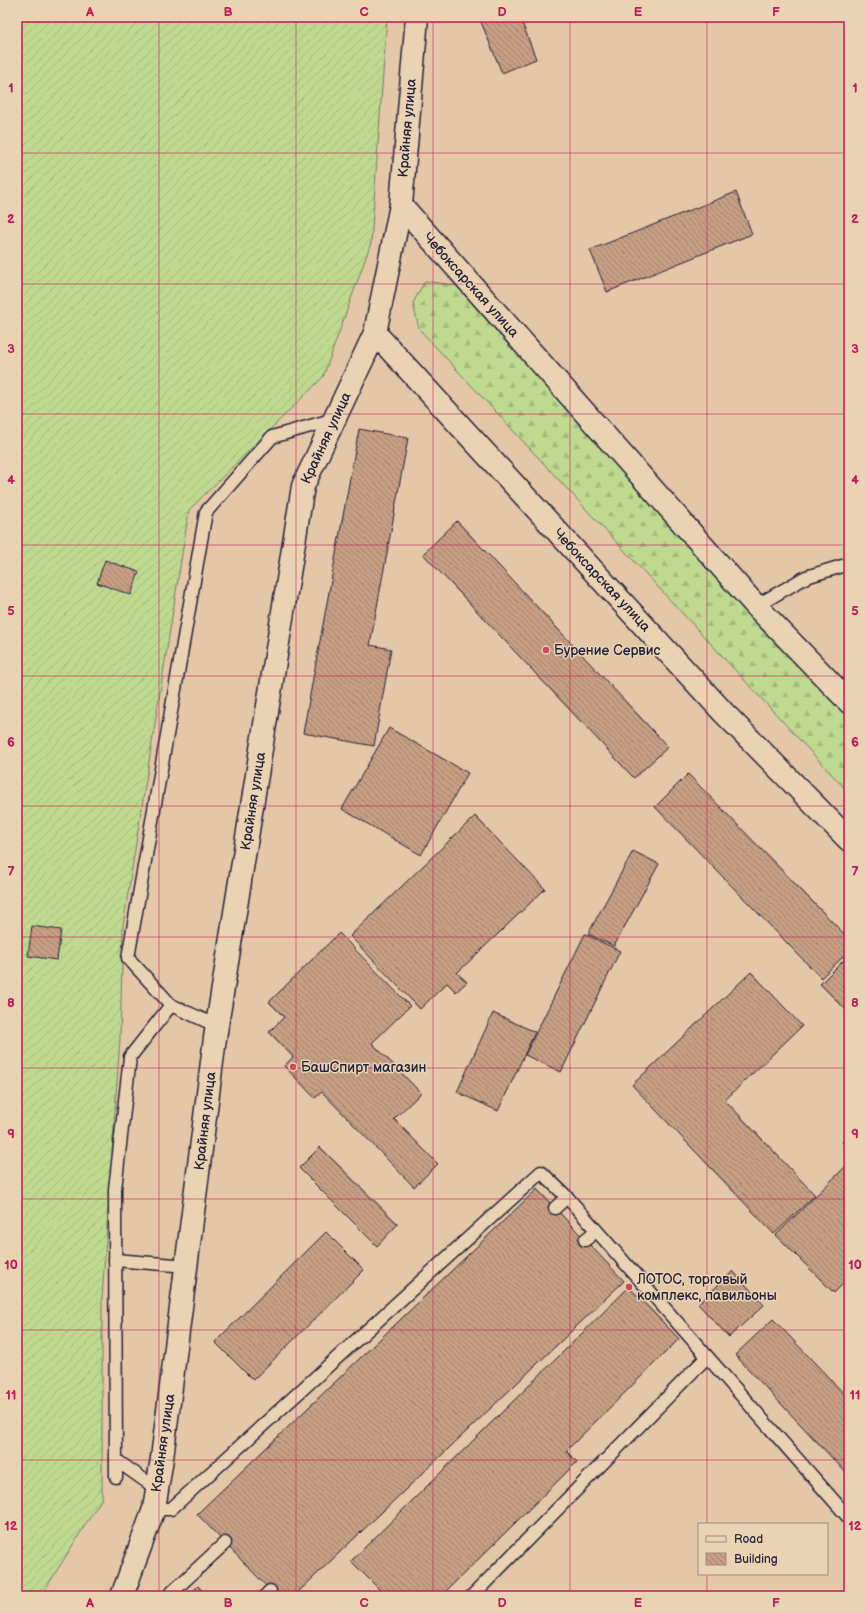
<svg xmlns="http://www.w3.org/2000/svg" width="866" height="1613" font-family="'Balsamiq Sans',sans-serif">
<defs>
<pattern id="forest-firs" width="22" height="20" patternUnits="userSpaceOnUse"><rect width="22" height="20" fill="#bfd990"/><path d="M5 1l3.5 6h-7zM16 11l3.5 6h-7z" fill="#a4ba7d"/></pattern>
<pattern id="garden-furrows" width="10" height="10" patternUnits="userSpaceOnUse"><rect width="10" height="10" fill="#bfd990"/><path d="M-1 1l2-2M0 10L10 0M9 11l2-2" fill="none" stroke="#a4ba7d"/></pattern>
<pattern id="building-back-hatch" width="6" height="6" patternUnits="userSpaceOnUse"><rect width="6" height="6" fill="#c79e82"/><path d="M-1 5l2 2M0 0l6 6M5-1l2 2" fill="none" stroke="#a1806c"/></pattern>
</defs>
<rect width="100%" height="100%" fill="#e4c7a6"/>
<filter id="ink" filterUnits="userSpaceOnUse"><feTurbulence type="fractalNoise" baseFrequency=".025" numOctaves="2"/><feDisplacementMap in="SourceGraphic" scale="8" xChannelSelector="R" yChannelSelector="G"/><feConvolveMatrix kernelMatrix="1 2 1 2 8 2 1 2 1" color-interpolation-filters="sRGB"/></filter>
<g filter="url(#ink)">
<!-- forest -->
<polygon fill="url(#forest-firs)" stroke="#707e66" points="425,281 459,286 849,706 849,793 419,329 413,303"/>
<!-- garden -->
<polygon fill="url(#garden-furrows)" stroke="#707e66" points="17,17 387,17 371,243 323,377 189,510 123,925 120,1039 102,1298 102,1498 41,1596 17,1596"/>
<!-- building -->
<g fill="url(#building-back-hatch)" stroke="#22223b">
<polygon points="479,17 520,17 536,59 502,73"/>
<polygon points="736,192 752,234 607,292 590,250"/>
<polygon points="359,429 408,438 370,645 391,649 374,746 303,733"/>
<polygon points="457,521 668,747 634,778 423,554"/>
<polygon points="105,560 139,572 131,595 97,583"/>
<polygon points="389,728 468,773 421,855 342,809"/>
<polygon points="688,774 849,939 849,951 821,978 655,807"/>
<polygon points="475,816 545,889 457,973 467,982 456,992 447,983 420,1009 350,936"/>
<polygon points="633,851 659,864 614,946 588,934"/>
<polygon points="32,926 61,930 57,960 28,956"/>
<polygon points="339,933 410,1006 372,1043 421,1093 394,1119 438,1164 414,1187 322,1092 315,1098 284,1066 293,1057 269,1032 284,1017 269,1002"/>
<polygon points="585,934 620,951 561,1072 525,1055"/>
<polygon points="849,955 849,1013 820,984"/>
<polygon points="751,972 802,1026 725,1100 815,1195 774,1234 632,1085"/>
<polygon points="493,1013 535,1032 498,1111 457,1092"/>
<polygon points="849,1135 849,1149 842,1142"/>
<polygon points="320,1147 398,1224 377,1246 299,1168"/>
<polygon points="849,1163 849,1278 834,1293 776,1235"/>
<polygon points="537,1189 624,1281 294,1596 276,1596 197,1514"/>
<polygon points="326,1232 364,1270 253,1380 215,1342"/>
<polygon points="733,1271 764,1305 729,1337 698,1304"/>
<polygon points="629,1287 679,1339 566,1451 577,1462 441,1596 386,1596 351,1561"/>
<polygon points="773,1319 849,1399 849,1476 735,1355"/>
<polygon points="198,1586 207,1596 188,1596"/>
</g>
<g fill="none" stroke-linecap="round" stroke-linejoin="round">
<!-- lane casing -->
<g stroke="#22223b" stroke-width="15">
<g id="lane">
<polyline points="756,606 806,577 849,564"/>
<polyline points="217,1026 171,1005 128,958 206,512 272,437 335,419"/>
<polyline points="555,1208 567,1197"/>
<polyline points="585,1240 596,1231"/>
<polyline points="115,1260 187,1266"/>
<polyline points="116,1460 157,1489"/>
<polyline points="116,1477 115,1189 130,1057 171,1005"/>
<polyline points="154,1509 171,1509 541,1172 567,1197 849,1518"/>
<polyline points="168,1596 225,1543"/>
<polyline points="265,1596 270,1591"/>
<polyline points="472,1596 707,1357"/>
</g>
</g>
<!-- street casing -->
<g stroke="#22223b" stroke-width="25">
<g id="street">
<polyline points="401,205 756,606 849,702"/>
<polyline points="375,333 723,712 849,840"/>
<polyline points="122,1596 154,1509 162,1458 215,1038 303,486 375,333 401,205 417,17"/>
</g>
</g>
<!-- lane -->
<use href="#lane" stroke="#e9d3b2" stroke-width="12"/>
<!-- street -->
<use href="#street" stroke="#e9d3b2" stroke-width="22"/>
</g>
</g>
<!-- grid -->
<path fill="none" stroke="#c2185b" stroke-width="1" stroke-opacity="0.55" d="M 159,17 L 159,1596M 296,17 L 296,1596M 433,17 L 433,1596M 570,17 L 570,1596M 707,17 L 707,1524M 17,153 L 849,153M 17,284 L 849,284M 17,414 L 849,414M 17,545 L 849,545M 17,676 L 849,676M 17,806 L 849,806M 17,937 L 849,937M 17,1068 L 849,1068M 17,1199 L 849,1199M 17,1330 L 849,1330M 17,1460 L 849,1460M 707,1574 L 707,1596"/>
<!-- markers -->
<g fill="#d1495b" stroke="#e9d3b2" stroke-width="1.5">
<circle cx="546" cy="650" r="4"/>
<circle cx="293" cy="1067" r="4"/>
<circle cx="629" cy="1287" r="4"/>
</g>
<g text-anchor="middle" dominant-baseline="central" stroke-width="3" stroke-linejoin="round" paint-order="stroke">
<!-- street labels -->
<g font-size="14" fill="#22223b" stroke="#e9d3b2">
<text transform="translate(407 128) rotate(-85)">Крайняя улица</text>
<text transform="translate(471 285) rotate(48)">Чебоксарская улица</text>
<text transform="translate(326 438) rotate(-65)">Крайняя улица</text>
<text transform="translate(602 580) rotate(47)">Чебоксарская улица</text>
<text transform="translate(253 801) rotate(-81)">Крайняя улица</text>
<text transform="translate(205 1121) rotate(-83)">Крайняя улица</text>
<text transform="translate(163 1443) rotate(-82)">Крайняя улица</text>
</g>
<!-- poi labels -->
<g font-size="14" fill="#22223b" stroke="#e9d3b2" text-anchor="start">
<text x="554" y="650">Бурение Сервис</text>
<text x="301" y="1067">БашСпирт магазин</text>
<text x="637" y="1279">ЛОТОС, торговый<tspan x="637" dy="16">комплекс, павильоны</tspan></text>
</g>
</g>
<!-- margin -->
<rect width="866" height="1613" fill="none" stroke="#e9d3b2" stroke-width="44"/>
<!-- legend -->
<rect x="698" y="1523" width="130" height="52" fill="#e9d3b2" stroke="#998c82"/>
<rect x="706" y="1536" width="20" height="6" fill="#e9d3b2" stroke="#998c82"/>
<text x="734" y="1543" font-size="12" fill="#22223b">Road</text>
<rect x="706" y="1553" width="20" height="12" fill="url(#building-back-hatch)" stroke="#998c82"/>
<text x="734" y="1563" font-size="12" fill="#22223b">Building</text>
<rect x="22" y="22" width="822" height="1569" fill="none" stroke="#c2185b" stroke-width="1.5"/>
<g font-size="13" text-anchor="middle" font-weight="bold" fill="#c2185b">
<text x="90" y="16">A</text>
<text x="228" y="16">B</text>
<text x="364" y="16">C</text>
<text x="502" y="16">D</text>
<text x="638" y="16">E</text>
<text x="776" y="16">F</text>
<text x="11" y="92">1</text>
<text x="855" y="92">1</text>
<text x="11" y="223">2</text>
<text x="855" y="223">2</text>
<text x="11" y="353">3</text>
<text x="855" y="353">3</text>
<text x="11" y="484">4</text>
<text x="855" y="484">4</text>
<text x="11" y="615">5</text>
<text x="855" y="615">5</text>
<text x="11" y="746">6</text>
<text x="855" y="746">6</text>
<text x="11" y="876">7</text>
<text x="855" y="876">7</text>
<text x="11" y="1007">8</text>
<text x="855" y="1007">8</text>
<text x="11" y="1138">9</text>
<text x="855" y="1138">9</text>
<text x="11" y="1269">10</text>
<text x="855" y="1269">10</text>
<text x="11" y="1399">11</text>
<text x="855" y="1399">11</text>
<text x="11" y="1530">12</text>
<text x="855" y="1530">12</text>
<text x="90" y="1607">A</text>
<text x="228" y="1607">B</text>
<text x="364" y="1607">C</text>
<text x="502" y="1607">D</text>
<text x="638" y="1607">E</text>
<text x="776" y="1607">F</text>
</g>
</svg>
